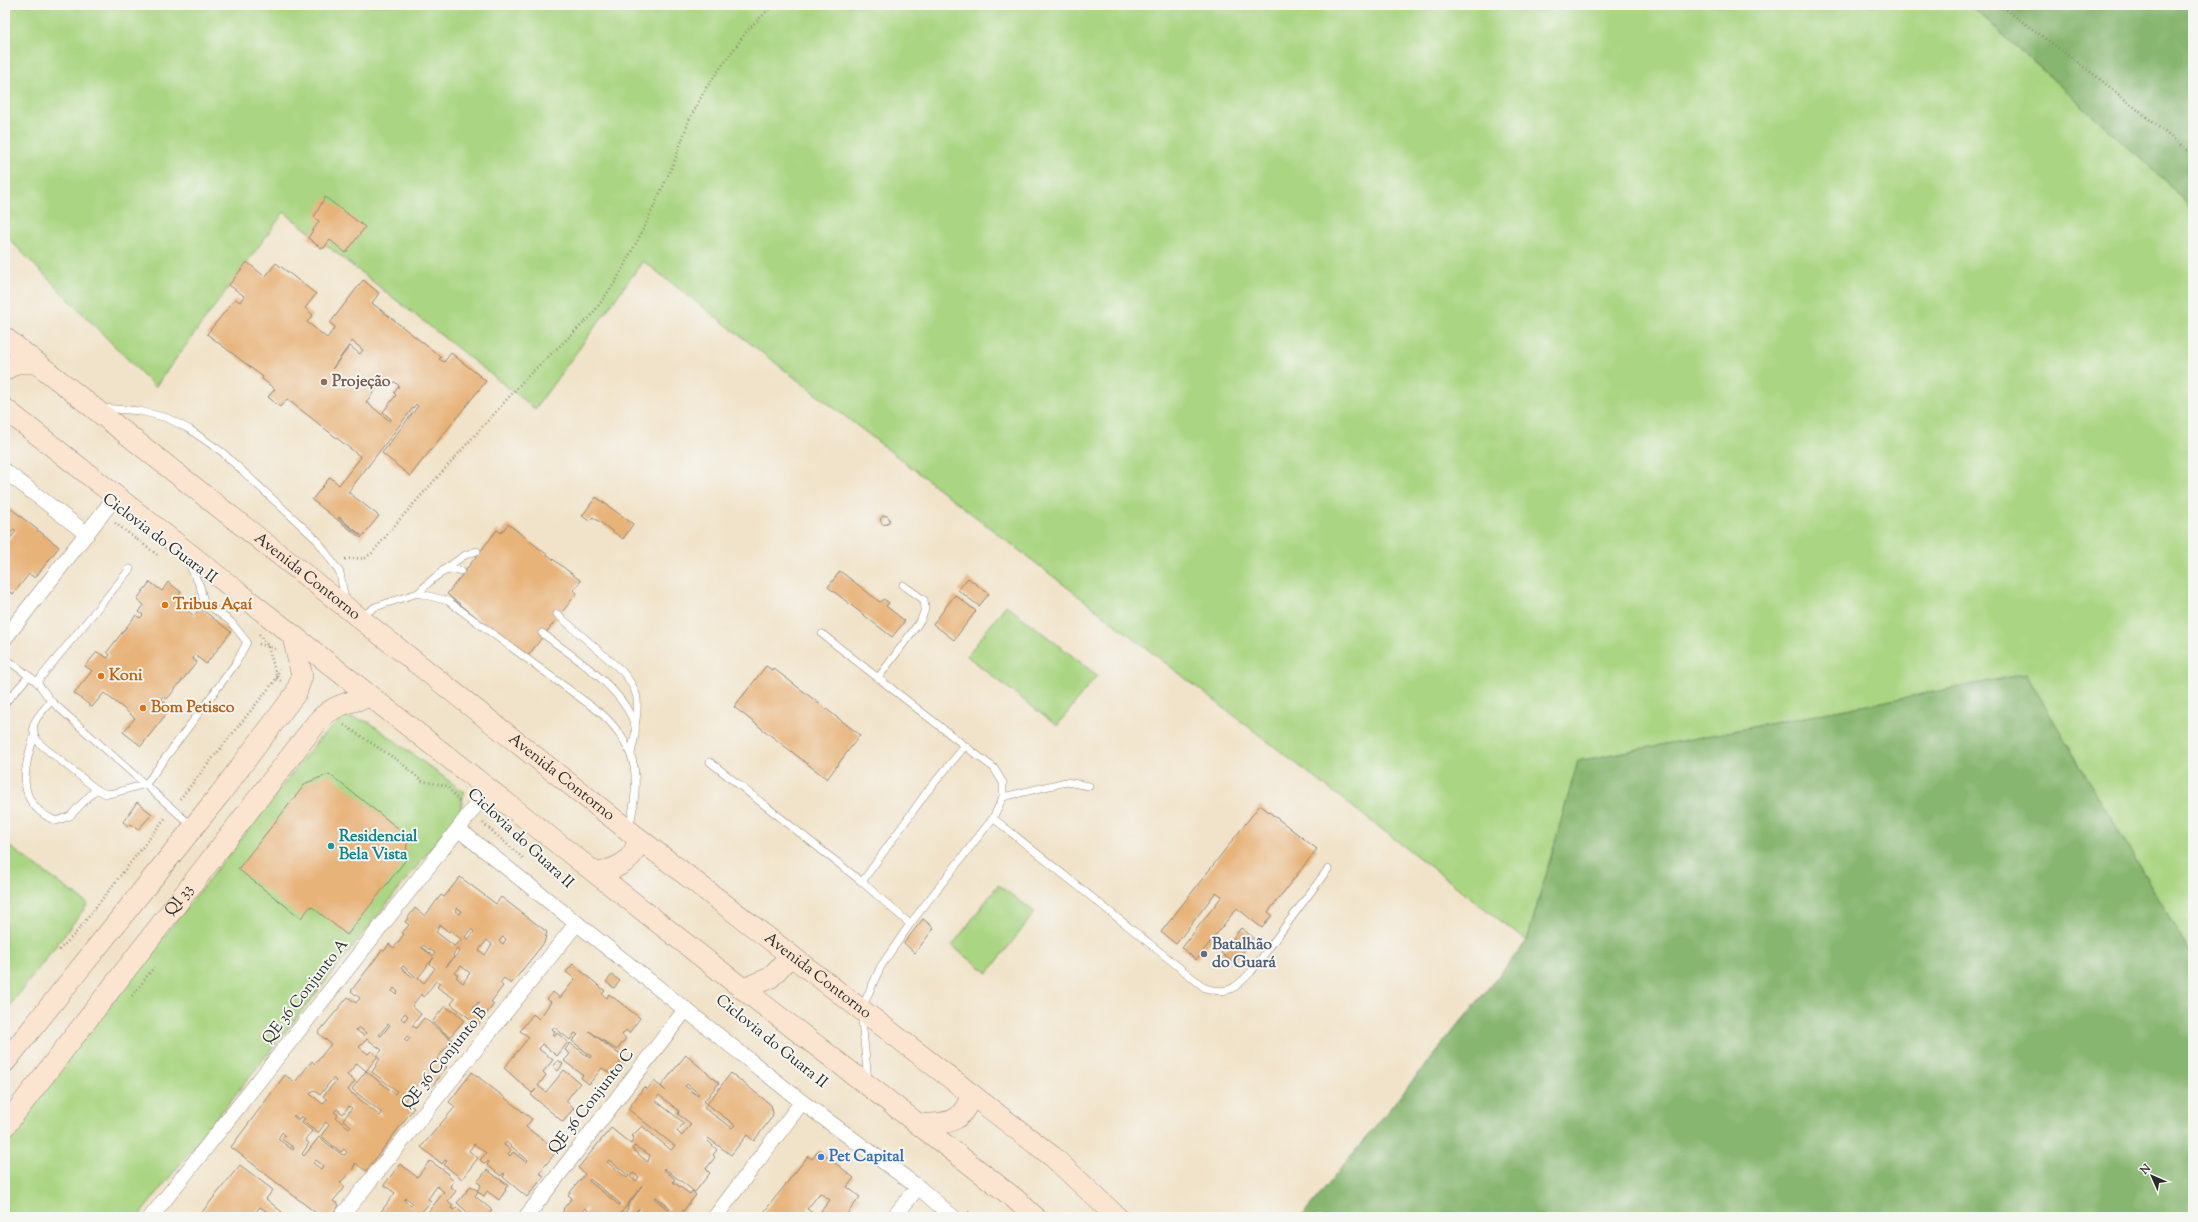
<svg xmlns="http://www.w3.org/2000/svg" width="2198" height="1222" font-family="'Sorts Mill Goudy',serif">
<rect width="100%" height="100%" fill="#f6f6f2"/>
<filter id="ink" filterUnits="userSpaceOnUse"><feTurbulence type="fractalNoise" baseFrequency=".025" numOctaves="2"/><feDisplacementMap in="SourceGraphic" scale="8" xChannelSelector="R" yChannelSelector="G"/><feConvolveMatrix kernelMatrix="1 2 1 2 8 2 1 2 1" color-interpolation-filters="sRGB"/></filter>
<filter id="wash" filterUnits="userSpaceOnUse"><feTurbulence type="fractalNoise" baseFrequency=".012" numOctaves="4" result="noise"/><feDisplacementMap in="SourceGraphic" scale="16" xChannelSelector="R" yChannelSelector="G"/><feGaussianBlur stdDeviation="0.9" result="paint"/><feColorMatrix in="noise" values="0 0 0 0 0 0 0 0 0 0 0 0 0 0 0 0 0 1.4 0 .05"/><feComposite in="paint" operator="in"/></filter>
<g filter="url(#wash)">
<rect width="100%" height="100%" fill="#f1e3c9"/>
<!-- green -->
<g fill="#aad582" stroke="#6a8056">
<polygon points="5,5 1970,5 2165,180 2193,211 2193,957 2026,674 1578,761 1527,941 643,261 535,409 284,212 155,387 5,235"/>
<polygon points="1006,605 1097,675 1057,726 967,656"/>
<polygon points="345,716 369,722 464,792 460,812 138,1217 5,1217 5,1139 319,739"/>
<polygon points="5,843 88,904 5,1012"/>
<polygon points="998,885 1035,912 988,973 952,946"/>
</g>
<!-- forest -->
<g fill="#87b670" stroke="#59704e">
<polygon points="1970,5 2193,5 2193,211 2165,180"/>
<polygon points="2026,674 2193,957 2193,1217 1301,1217 1527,941 1578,761"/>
</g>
<g id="blocks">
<!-- building -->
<g fill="#e8b379" fill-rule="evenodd">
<polygon points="325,197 365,227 346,253 330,240 324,248 321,248 308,238 319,221 314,217"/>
<path d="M 247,262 L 265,277 L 276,263 L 316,294 L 305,308 L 313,315 L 307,322 L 327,338 L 335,327 L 330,323 L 363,280 L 379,293 L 372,303 L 441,357 L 439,359 L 444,362 L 451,353 L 486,381 L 410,476 L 382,453 L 418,406 L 416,404 L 348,492 L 379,516 L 361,538 L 312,500 L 330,477 L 339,485 L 361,457 L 287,399 L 280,407 L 268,397 L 275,389 L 262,379 L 263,377 L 207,334 L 235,299 L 240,302 L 244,296 L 229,285 ZM 352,341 L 363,350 L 360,354 L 350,346 L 332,369 ZM 395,382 L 399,386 L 394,393 L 396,395 L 383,412 L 391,419 L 390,421 L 366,402 L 380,384 ZM 339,517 L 361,535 L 361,536 L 338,518 Z"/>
<polygon points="596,497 633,524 623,539 593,517 589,521 582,516"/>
<path d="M 5,504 L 59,547 L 35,578 L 29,574 L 13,594 L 8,591 L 5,595 ZM 14,529 L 16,531 L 8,541 L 5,538 Z"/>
<circle cx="885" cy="520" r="4.5"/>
<polygon points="508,524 581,581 573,590 577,593 527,657 447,594 497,530 501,533"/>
<polygon points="840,571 880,602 884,599 889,603 886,606 905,621 892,637 828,587"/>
<polygon points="968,578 989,594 979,606 958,590"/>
<polygon points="150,582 162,591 168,582 181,592 175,601 194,616 200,608 231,632 206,664 195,655 193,659 197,662 167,699 163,696 161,699 171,708 141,746 123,732 135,718 123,708 104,693 92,707 74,693 92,671 85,666 97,652 108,658 110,655 107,652 136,615 140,618 143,615 139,612 144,605 137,599"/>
<polygon points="955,595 976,611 954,640 933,624"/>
<polygon points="766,666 772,670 773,668 860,735 827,779 734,707"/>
<polygon points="329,774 408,836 405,861 347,935 311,906 301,918 238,869 306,783"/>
<polygon points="137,802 152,814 138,830 130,824 128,826 123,822"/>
<polygon points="1260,805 1317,849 1268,912 1272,915 1262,928 1237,908 1196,960 1182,948 1222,896 1216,892 1176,944 1161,932"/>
<path d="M 460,877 L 496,904 L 501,897 L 547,932 L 544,943 L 511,984 L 504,978 L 500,983 L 503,986 L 491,1002 L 494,1004 L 478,1025 L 451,1004 L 455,999 L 437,987 L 440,983 L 436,981 L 424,997 L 421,994 L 412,1006 L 421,1014 L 412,1026 L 416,1028 L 424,1018 L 452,1040 L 437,1059 L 447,1067 L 431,1088 L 421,1080 L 404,1101 L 414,1108 L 366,1171 L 355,1163 L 353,1169 L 340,1183 L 345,1187 L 333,1201 L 339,1205 L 330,1217 L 321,1217 L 231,1147 L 285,1075 L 295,1082 L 312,1061 L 315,1064 L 331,1044 L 318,1033 L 348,997 L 356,1003 L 360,998 L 351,991 L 382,950 L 384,951 L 389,944 L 394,948 L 404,934 L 402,933 L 409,925 L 405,922 L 415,908 L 425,916 L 441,895 L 444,897 ZM 457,908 L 462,911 L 460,914 L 455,911 ZM 440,925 L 449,932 L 450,930 L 462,940 L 454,946 L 436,932 ZM 471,929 L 474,932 L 468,940 L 465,937 ZM 503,937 L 506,939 L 503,944 L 499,941 ZM 487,940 L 492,944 L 485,955 L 479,950 ZM 423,945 L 435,953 L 433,956 L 421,947 ZM 457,949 L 460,951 L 446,967 L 454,957 L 453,955 ZM 434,957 L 430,964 L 435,968 L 424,983 L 418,978 ZM 403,966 L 415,976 L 414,978 L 401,968 ZM 461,966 L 470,973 L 463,983 L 456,977 L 458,975 L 455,973 ZM 394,988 L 398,992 L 396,994 L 392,991 ZM 478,1002 L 480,1003 L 474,1011 L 472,1010 ZM 405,1013 L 408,1016 L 404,1021 L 401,1018 ZM 388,1024 L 390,1025 L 381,1036 L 379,1035 ZM 359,1027 L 366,1033 L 364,1036 L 356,1030 ZM 407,1036 L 410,1038 L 407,1042 L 404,1040 ZM 367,1039 L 382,1050 L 377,1056 L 371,1051 L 368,1054 L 359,1047 ZM 377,1057 L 380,1059 L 372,1072 L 397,1091 L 395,1094 L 366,1071 L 352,1089 L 382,1113 L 380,1116 L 348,1090 L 355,1081 L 347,1075 L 357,1063 L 366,1071 ZM 333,1078 L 336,1081 L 323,1096 L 327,1099 L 323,1104 L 310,1094 L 314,1090 L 320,1095 ZM 349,1106 L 352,1108 L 343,1120 L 351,1126 L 349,1128 L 336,1118 L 338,1115 L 334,1112 L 337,1109 L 343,1114 ZM 294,1115 L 299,1119 L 301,1116 L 305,1119 L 302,1121 L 318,1133 L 326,1122 L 329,1125 L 321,1136 L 341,1152 L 344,1149 L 347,1152 L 345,1155 L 341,1154 L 319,1137 L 304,1156 L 302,1154 L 309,1143 L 305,1140 L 312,1131 L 293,1116 ZM 282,1132 L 285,1135 L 282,1139 L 294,1148 L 293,1150 L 278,1139 ZM 316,1160 L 323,1166 L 321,1169 L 313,1163 Z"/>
<polygon points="923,919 934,928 915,953 904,943"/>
<polygon points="1241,928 1254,938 1234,963 1221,953"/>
<polygon points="573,964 605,991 602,994 607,998 609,994 640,1018 629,1033 626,1030 622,1035 626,1038 617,1050 589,1031 624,1058 611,1074 602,1068 589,1084 581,1078 583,1075 564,1061 570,1054 565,1050 570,1043 590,1058 591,1056 572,1041 578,1035 575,1033 570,1040 554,1027 552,1029 555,1032 553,1035 555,1036 557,1033 568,1042 557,1056 542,1044 539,1049 553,1060 543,1072 546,1075 538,1086 546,1092 564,1070 580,1083 566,1101 574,1108 563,1122 531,1095 536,1089 532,1093 504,1068 529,1037 520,1031 533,1014 539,1019 551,1002 547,999 553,992 560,998 575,979 566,972"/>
<polygon points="612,975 620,981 614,988 606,982"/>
<polygon points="445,1006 452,1011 453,1010 464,1020 450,1037 432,1022"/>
<path d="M 686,1055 L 719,1083 L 704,1101 L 707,1104 L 704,1108 L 732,1128 L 735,1125 L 707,1104 L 731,1073 L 771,1105 L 773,1113 L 772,1117 L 754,1141 L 747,1135 L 731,1155 L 708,1138 L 707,1140 L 717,1150 L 713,1155 L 715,1157 L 706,1169 L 710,1173 L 695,1192 L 664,1168 L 663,1169 L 675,1179 L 673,1182 L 690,1194 L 692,1191 L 696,1195 L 680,1215 L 681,1217 L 642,1217 L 637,1213 L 639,1208 L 634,1214 L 638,1217 L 622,1217 L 628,1209 L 627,1207 L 642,1185 L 618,1217 L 582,1217 L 588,1210 L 585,1208 L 578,1217 L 562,1217 L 561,1214 L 564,1210 L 563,1209 L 572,1198 L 568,1195 L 585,1174 L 578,1168 L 611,1128 L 631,1144 L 634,1137 L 632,1136 L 642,1126 L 671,1150 L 675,1146 L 628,1109 L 644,1087 L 647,1090 L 654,1081 L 666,1091 L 661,1086 ZM 687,1084 L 699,1094 L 698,1096 L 685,1086 ZM 659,1095 L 679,1111 L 678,1114 L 691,1124 L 682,1136 L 677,1131 L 684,1123 L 655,1100 ZM 634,1146 L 650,1155 L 648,1162 L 632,1149 ZM 609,1160 L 629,1176 L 627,1178 L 607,1162 ZM 633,1173 L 639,1177 L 636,1181 L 630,1177 ZM 590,1179 L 620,1203 L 619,1205 L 589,1181 ZM 656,1197 L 670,1208 L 668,1210 L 654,1198 Z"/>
<polygon points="558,1060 563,1064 558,1071 553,1067"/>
<path d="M 472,1072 L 532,1119 L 526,1127 L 557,1151 L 539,1173 L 544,1176 L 527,1197 L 503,1177 L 505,1174 L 504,1173 L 501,1176 L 487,1165 L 489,1162 L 488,1161 L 485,1164 L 480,1160 L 486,1153 L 474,1144 L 469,1151 L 478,1158 L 462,1179 L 444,1165 L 447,1161 L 445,1160 L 442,1164 L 421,1147 L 455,1107 L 449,1102 ZM 506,1142 L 528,1160 L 526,1162 L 513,1152 L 510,1156 L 508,1154 L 511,1150 L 504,1145 Z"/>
<path d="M 819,1150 L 854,1178 L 847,1187 L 860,1197 L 847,1214 L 851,1217 L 760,1217 L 808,1156 L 812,1159 ZM 820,1193 L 830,1200 L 817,1216 L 807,1209 Z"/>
<path d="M 430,1161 L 449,1174 L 448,1176 L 454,1181 L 450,1186 L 456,1191 L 448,1201 L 453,1205 L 451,1208 L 454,1210 L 456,1207 L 466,1217 L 385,1217 L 380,1213 L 395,1193 L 384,1185 L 400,1164 L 417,1177 ZM 437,1186 L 444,1192 L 424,1217 L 421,1213 L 431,1201 L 428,1199 ZM 406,1198 L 413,1203 L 411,1206 L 404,1200 Z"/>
<polygon points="240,1165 273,1190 266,1199 282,1212 277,1217 266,1217 269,1213 260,1207 252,1217 220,1217 217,1215 217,1217 198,1217"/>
<polygon points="487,1170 508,1185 505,1189 506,1190 499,1200 487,1191 484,1196 477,1191 481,1185 477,1182"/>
<polygon points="471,1186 478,1191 475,1196 492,1210 486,1217 473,1217 457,1203"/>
</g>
</g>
</g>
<g filter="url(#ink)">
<use href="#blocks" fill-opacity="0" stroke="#8e877a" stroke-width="1"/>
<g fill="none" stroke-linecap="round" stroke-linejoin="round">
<!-- lane casing -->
<g stroke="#8e877a" stroke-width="8">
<g id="lane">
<polyline points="103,408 140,411 167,418 189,429 222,452 317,540 340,573 345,600"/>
<polyline points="442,571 465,555 477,551"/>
<path d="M 418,593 C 430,582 443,565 461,571"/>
<path d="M 557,614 L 622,671 C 640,692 639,701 635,727"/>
<path d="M 361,617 L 375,607 L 418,593 L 448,601 L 601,713 C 639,748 641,780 629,828"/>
<path d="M 542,633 C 573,657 623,687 635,726 C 637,733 632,746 631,754"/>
<polyline points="822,634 965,746"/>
<polyline points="5,658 37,682 51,701 192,826"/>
<polyline points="878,678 921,620 925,609 924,600 903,585"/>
<polyline points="37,682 130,569"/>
<path d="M 51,701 C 38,717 25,725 40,744 L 96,789 L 106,794 L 114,793 L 146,784 L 236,663 L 247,642 L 231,622 L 204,602 L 200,586 L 188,562"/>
<polyline points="5,703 29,676"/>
<path d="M 34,736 C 23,772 15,803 56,821 L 70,816 L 96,789"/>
<polyline points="710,762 862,882 910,924 881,966 861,1010 868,1081"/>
<polyline points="1003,797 1066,782 1089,786"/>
<path d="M 993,818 L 1205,988 C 1228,995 1235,989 1251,972 L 1328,869"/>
<polyline points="862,882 926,793 965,746 994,768 1003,783 1003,797 993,818 910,924"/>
</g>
</g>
<!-- street casing -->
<g stroke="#8e877a" stroke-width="16">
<g id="street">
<polyline points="5,471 87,534"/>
<polyline points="5,638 116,496"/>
<polyline points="458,829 802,1102 918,1187 953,1217"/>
<polyline points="151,1217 458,829 488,789"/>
<polyline points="341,1217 577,923"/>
<polyline points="526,1217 686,1009"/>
<polyline points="715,1217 802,1102"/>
<polyline points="894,1217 918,1187"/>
</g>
</g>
<!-- secondary casing -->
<g stroke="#8e877a" stroke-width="22">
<g id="secondary">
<path id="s1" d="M 5,338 L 638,838 L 1053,1157 L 1117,1217"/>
<polyline points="5,370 16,363 36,363"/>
<polyline points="5,409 743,989 1014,1198 1035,1217"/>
<path d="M 597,874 C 617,868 635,862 638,838"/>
<polyline points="743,989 770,978 790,956"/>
<polyline points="5,1062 220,794 296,693 302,676 293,637"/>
<path d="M 920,1125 C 947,1122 960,1126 971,1096"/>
<path id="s2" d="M 5,1126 L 318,721 C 333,705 349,702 370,697"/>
</g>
</g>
<!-- path -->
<g stroke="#8e877a" stroke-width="2.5" stroke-dasharray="1 3" stroke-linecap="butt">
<polyline points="2000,5 2096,76 2193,155"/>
<polyline points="115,523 159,556"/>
<polyline points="345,559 365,558 372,553 401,518 525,379 591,316 616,281 645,226 675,160 689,120 706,88 747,31 773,5"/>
<polyline points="259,634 268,646 277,678 281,681"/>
<polyline points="259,644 277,649"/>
<polyline points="344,725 400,762 422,781 447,786 459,801"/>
<polyline points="180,799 277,678 279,669"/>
<polyline points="483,823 524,859"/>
<polyline points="59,950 75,934 166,817"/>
<polyline points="132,996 154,967"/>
<polyline points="968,1212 976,1217"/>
</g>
<!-- lane -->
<use href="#lane" stroke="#fff" stroke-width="7"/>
<!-- street -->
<use href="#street" stroke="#fff" stroke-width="15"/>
<!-- secondary -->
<use href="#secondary" stroke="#fce5d0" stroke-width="21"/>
</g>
</g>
<!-- markers -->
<circle fill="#8d6e63" stroke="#f6f6f2" stroke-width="1.5" cx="324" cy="382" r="4"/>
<g fill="#e8710a" stroke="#f6f6f2" stroke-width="1.5">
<circle cx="165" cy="605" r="4"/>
<circle cx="101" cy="676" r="4"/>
<circle cx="143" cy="708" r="4"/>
</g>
<circle fill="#0f9aa8" stroke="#f6f6f2" stroke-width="1.5" cx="331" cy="846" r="4"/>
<circle fill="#5c6f8a" stroke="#f6f6f2" stroke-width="1.5" cx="1204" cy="954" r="4"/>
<circle fill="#3f7fe0" stroke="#f6f6f2" stroke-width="1.5" cx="821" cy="1157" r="4"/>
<g text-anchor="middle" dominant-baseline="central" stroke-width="4" stroke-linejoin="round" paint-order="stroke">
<!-- education labels -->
<g font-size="16" font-weight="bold" fill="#785e54" stroke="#f6f6f2" text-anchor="start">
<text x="332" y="382">Projeção</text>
</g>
<!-- street labels -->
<g font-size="16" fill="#2b2b2b" stroke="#f6f6f2">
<text transform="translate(159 539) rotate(37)">Ciclovia do Guara II</text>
<text stroke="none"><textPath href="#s1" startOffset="385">Avenida Contorno</textPath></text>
<text stroke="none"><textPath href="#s1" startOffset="709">Avenida Contorno</textPath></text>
<text transform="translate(520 839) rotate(43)">Ciclovia do Guara II</text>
<text stroke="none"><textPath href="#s2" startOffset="285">QI 33</textPath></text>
<text stroke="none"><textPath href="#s1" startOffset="1033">Avenida Contorno</textPath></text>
<text transform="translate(306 992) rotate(-52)">QE 36 Conjunto A</text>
<text transform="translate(771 1042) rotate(39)">Ciclovia do Guara II</text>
<text transform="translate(445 1059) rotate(-51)">QE 36 Conjunto B</text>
<text transform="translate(592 1102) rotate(-52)">QE 36 Conjunto C</text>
</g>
<!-- food labels -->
<g font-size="16" font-weight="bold" fill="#c56008" stroke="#f6f6f2" text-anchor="start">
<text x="173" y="605">Tribus Açaí</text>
<text x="109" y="676">Koni</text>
<text x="151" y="708">Bom Petisco</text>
</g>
<!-- culture labels -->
<g font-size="16" font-weight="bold" fill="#0d838f" stroke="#f6f6f2" text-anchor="start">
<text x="339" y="837">Residencial<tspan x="339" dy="18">Bela Vista</tspan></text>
</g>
<!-- service labels -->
<g font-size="16" font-weight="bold" fill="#4e5e75" stroke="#f6f6f2" text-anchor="start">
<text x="1212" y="945">Batalhão<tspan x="1212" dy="18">do Guará</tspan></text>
</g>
<!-- shop labels -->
<g font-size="16" font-weight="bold" fill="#366cbe" stroke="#f6f6f2" text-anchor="start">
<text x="829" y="1157">Pet Capital</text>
</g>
</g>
<!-- margin -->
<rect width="2198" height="1222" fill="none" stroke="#f6f6f2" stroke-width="20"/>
<!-- north arrow -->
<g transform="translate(2152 1176) rotate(315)" stroke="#f6f6f2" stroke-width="3" paint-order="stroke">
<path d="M0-3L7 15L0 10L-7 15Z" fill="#2b2b2b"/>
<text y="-6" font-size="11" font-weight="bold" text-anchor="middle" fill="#2b2b2b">N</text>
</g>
</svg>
